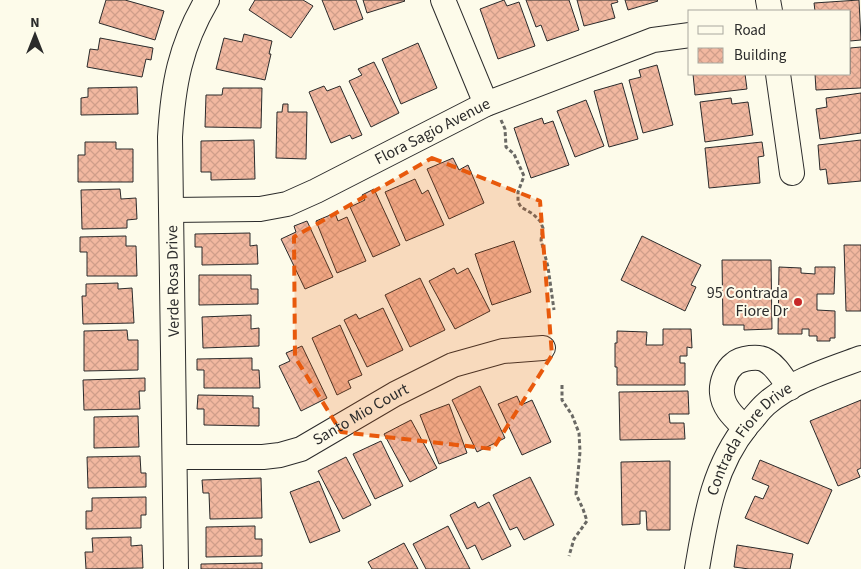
<svg xmlns="http://www.w3.org/2000/svg" width="861" height="569" font-family="'Source Sans 3',sans-serif">
<defs>
<pattern id="building-cross-hatch" width="8" height="8" patternUnits="userSpaceOnUse" patternTransform="scale(1.25)"><rect width="8" height="8" fill="#f2b8a0"/><path d="M0 0l8 8M0 8l8-8" fill="none" stroke="#d09e8a"/></pattern>
</defs>
<rect width="100%" height="100%" fill="#fdfbea"/>
<!-- building -->
<g fill="url(#building-cross-hatch)" stroke="#2b2b2b">
<polygon points="106,0 125,0 164,11 155,40 99,23"/>
<polygon points="255,0 303,0 313,6 291,38 249,10"/>
<polygon points="322,0 356,0 363,19 334,30"/>
<polygon points="363,0 404,0 405,1 367,13"/>
<polygon points="504,0 507,6 519,2 535,46 498,59 480,9"/>
<polygon points="526,0 569,0 579,30 547,41 541,25 536,27"/>
<polygon points="577,0 617,0 618,2 611,4 615,18 584,26"/>
<polygon points="625,0 657,0 658,1 628,10"/>
<polygon points="859,0 861,40 850,41 850,11 815,11 814,3"/>
<polygon points="244,34 272,41 269,54 271,54 265,80 216,69 224,38 242,42"/>
<polygon points="100,38 153,48 151,60 146,59 142,77 87,67 90,49 98,50"/>
<polygon points="418,43 437,88 401,104 382,59"/>
<polygon points="861,47 861,88 816,90 815,74 850,74 850,48"/>
<polygon points="374,62 399,113 371,127 349,81 362,75 358,69"/>
<polygon points="657,65 673,125 643,133 629,80 641,77 639,70"/>
<polygon points="693,74 745,74 747,89 695,95"/>
<polygon points="622,83 638,139 609,147 594,91"/>
<polygon points="324,86 327,91 340,86 362,135 352,139 350,135 331,143 309,92"/>
<polygon points="137,87 138,114 81,115 81,98 88,97 88,88"/>
<polygon points="223,88 262,88 261,128 205,127 206,95 222,95"/>
<polygon points="861,93 861,133 820,139 816,109 827,107 826,98"/>
<polygon points="731,98 732,104 748,102 753,135 705,142 700,102"/>
<polygon points="586,100 604,146 575,157 557,111"/>
<polygon points="283,104 288,104 288,112 307,112 306,159 276,158 277,112 282,112"/>
<polygon points="542,118 544,124 553,121 569,165 531,178 514,128"/>
<polygon points="254,140 255,179 211,180 211,172 201,172 201,141"/>
<polygon points="861,140 861,181 828,184 826,169 820,170 818,145"/>
<polygon points="85,142 116,142 116,149 133,149 133,182 78,182 78,155 85,155"/>
<polygon points="762,142 764,156 758,157 760,183 709,188 705,148"/>
<polygon points="453,158 459,170 468,165 484,203 449,219 427,169"/>
<polygon points="415,179 422,194 428,190 444,225 406,241 385,192"/>
<polygon points="120,189 121,199 136,198 137,219 127,220 127,228 82,229 81,190"/>
<polygon points="374,189 400,245 373,257 350,207 365,200 362,195"/>
<polygon points="335,213 338,221 347,217 366,261 337,273 316,221"/>
<polygon points="307,221 333,277 305,289 281,239 296,232 294,226"/>
<polygon points="250,233 250,246 257,245 258,264 202,265 202,247 195,247 195,234"/>
<polygon points="126,236 126,246 136,246 137,276 87,276 87,252 80,252 80,237"/>
<polygon points="642,236 701,265 691,285 696,287 685,311 621,280"/>
<polygon points="514,241 531,292 492,305 475,254"/>
<polygon points="844,245 861,245 861,311 846,311"/>
<polygon points="722,260 771,260 772,329 744,330 744,325 723,325"/>
<polygon points="779,267 801,268 801,273 815,274 815,267 835,267 834,294 817,294 817,310 835,311 835,338 830,338 830,341 817,341 817,336 809,336 809,329 802,329 802,334 778,334"/>
<polygon points="454,268 457,274 468,268 490,311 455,329 429,281"/>
<polygon points="199,275 251,275 251,289 258,289 258,304 199,305"/>
<polygon points="420,278 445,330 410,347 385,295"/>
<polygon points="118,283 118,289 132,288 134,323 83,324 82,296 86,296 86,284"/>
<polygon points="383,308 403,350 367,367 344,320 356,314 359,319"/>
<polygon points="251,315 251,329 259,328 259,346 203,348 202,317"/>
<polygon points="340,325 362,375 348,381 351,388 337,395 312,338"/>
<polygon points="663,329 691,329 692,348 687,347 687,356 680,356 680,363 685,363 685,385 617,385 617,367 615,367 615,343 617,343 617,331 647,332 646,345 663,345"/>
<polygon points="127,330 128,340 138,340 138,370 84,371 84,331"/>
<polygon points="302,346 327,398 301,411 279,366 290,361 286,353"/>
<polygon points="252,358 252,370 259,370 260,388 204,388 204,370 197,370 197,359"/>
<polygon points="145,378 145,391 139,391 140,409 84,410 83,380"/>
<polygon points="480,386 505,438 477,452 452,400"/>
<polygon points="688,391 689,414 669,414 670,423 684,423 685,439 620,440 619,392"/>
<polygon points="198,395 253,396 253,408 259,408 259,426 204,425 204,409 197,409"/>
<polygon points="517,396 521,405 532,400 551,442 522,455 498,404"/>
<polygon points="861,400 861,468 857,470 860,477 838,486 810,421"/>
<polygon points="449,404 467,453 439,464 420,415"/>
<polygon points="138,416 139,447 94,448 94,417"/>
<polygon points="411,420 437,468 410,482 384,434"/>
<polygon points="381,441 403,486 375,499 353,454"/>
<polygon points="140,456 141,473 146,473 146,487 88,488 87,457"/>
<polygon points="346,457 371,505 343,519 318,471"/>
<polygon points="760,460 832,490 808,544 745,518 755,496 763,499 769,486 752,479"/>
<polygon points="670,461 670,530 647,530 646,511 640,511 640,524 622,525 621,462"/>
<polygon points="530,477 554,525 524,540 517,527 510,530 493,495"/>
<polygon points="261,478 262,518 210,519 209,493 203,493 202,480"/>
<polygon points="319,481 340,531 310,543 290,492"/>
<polygon points="146,497 146,515 141,515 141,528 86,529 86,511 92,511 92,498"/>
<polygon points="475,502 478,508 489,502 511,546 482,560 475,545 467,549 450,515"/>
<polygon points="255,526 255,539 262,539 262,556 206,557 206,527"/>
<polygon points="448,526 470,569 426,569 413,544"/>
<polygon points="131,537 131,546 142,545 143,568 86,569 85,552 93,552 92,538"/>
<polygon points="404,543 418,569 372,569 368,562"/>
<polygon points="737,545 793,554 790,569 749,569 734,567"/>
<polygon points="262,563 262,569 201,569 201,564"/>
</g>
<g fill="none" stroke-linecap="round" stroke-linejoin="round">
<!-- minor casing -->
<g stroke="#2b2b2b" stroke-width="26">
<g id="minor">
<polyline points="443,0 486,104"/>
<polyline points="768,0 770,11"/>
<polyline points="778,74 792,173"/>
<path id="s1" d="M 172,210 L 260,209 L 287,204 L 316,191 L 486,104 L 653,40 L 690,35"/>
<path d="M 745,428 C 735,418 723,408 722,393 C 721,383 726,370 734,364 C 741,358 759,355 767,361 C 777,367 783,379 790,388"/>
<path id="s2" d="M 175,457 L 263,457 L 280,455 L 301,449 L 395,394 L 453,365 L 503,351 L 543,348"/>
<path d="M 176,569 L 170,137 C 173,85 180,46 207,0"/>
<path id="s3" d="M 697,569 C 706,516 713,467 748,424 C 754,418 759,410 766,404 C 792,381 828,370 861,358"/>
</g>
</g>
<!-- path -->
<g stroke="#6a6964" stroke-width="3" stroke-dasharray="4 2.5" stroke-linecap="butt">
<polyline points="501,120 505,129 506,147 514,154 524,176 518,192 518,202 521,207 533,214 540,221 543,228 541,240 548,267 554,310"/>
<polyline points="562,385 562,400 572,415 579,433 580,452 576,494 583,509 587,521 574,539 569,556"/>
</g>
<!-- minor -->
<use href="#minor" stroke="#fdfbea" stroke-width="24"/>
</g>
<!-- marked area -->
<path fill="#e8590c" fill-opacity="0.2" stroke="#e8590c" stroke-width="4" stroke-dasharray="10 6" stroke-linejoin="round" d="M 432,158 L 540,201 L 552,355 L 493,449 L 341,432 L 295,357 L 294,237 Z"/>
<!-- markers -->
<circle fill="#c62828" stroke="#fdfbea" stroke-width="2" cx="798" cy="302" r="5"/>
<g text-anchor="middle" dominant-baseline="central" stroke-width="4" stroke-linejoin="round" paint-order="stroke">
<!-- street labels -->
<g font-size="16" fill="#2b2b2b" stroke="#fdfbea">
<text stroke="none"><textPath href="#s1" startOffset="278">Flora Sagio Avenue</textPath></text>
<text transform="translate(173 281) rotate(-91)">Verde Rosa Drive</text>
<text stroke="none"><textPath href="#s2" startOffset="196">Santo Mio Court</textPath></text>
<text stroke="none"><textPath href="#s3" startOffset="144">Contrada Fiore Drive</textPath></text>
</g>
<!-- poi labels -->
<g font-size="16" fill="#2b2b2b" stroke="#fdfbea" text-anchor="end">
<text x="788" y="293">95 Contrada<tspan x="788" dy="18">Fiore Dr</tspan></text>
</g>
</g>
<!-- legend -->
<rect x="688" y="10" width="162" height="65" fill="#fdfbea" stroke="#a9a89e"/>
<rect x="698" y="26" width="25" height="8" fill="#fdfbea" stroke="#a9a89e"/>
<text x="734" y="35" font-size="15" fill="#2b2b2b">Road</text>
<rect x="698" y="48" width="25" height="15" fill="url(#building-cross-hatch)" stroke="#a9a89e"/>
<text x="734" y="60" font-size="15" fill="#2b2b2b">Building</text>
<!-- north arrow -->
<g transform="translate(35 35)" stroke="#fdfbea" stroke-width="4" paint-order="stroke">
<path d="M0-4L9 19L0 12L-9 19Z" fill="#2b2b2b"/>
<text y="-8" font-size="14" font-weight="bold" text-anchor="middle" fill="#2b2b2b">N</text>
</g>
</svg>
